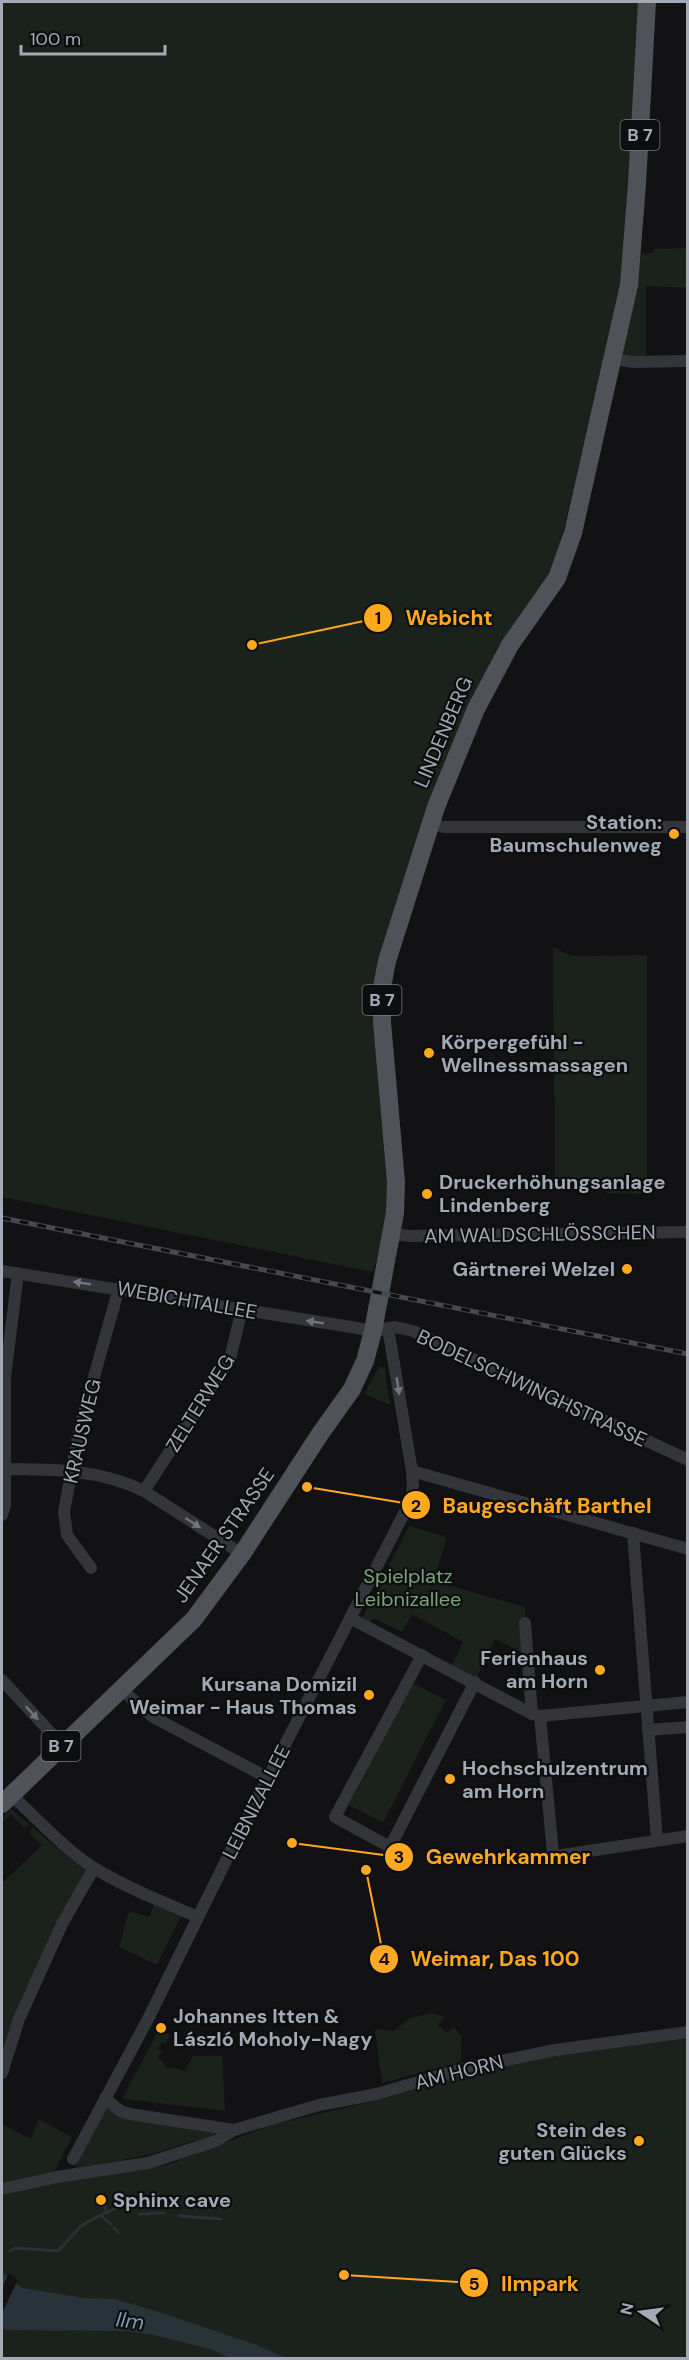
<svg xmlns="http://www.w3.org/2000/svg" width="689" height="2360" font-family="'DM Sans',sans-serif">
<rect width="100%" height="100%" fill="#121214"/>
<!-- green -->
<g fill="#1a221b">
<polygon points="2,2 641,2 626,266 554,570 509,635 381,960 389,1197 381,1249 372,1272 2,1197"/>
<polygon points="687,248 687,288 646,286 646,357 625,356 622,352 638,254 653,253 653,249"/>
<polygon points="553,947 571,956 647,955 647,1194 606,1193 606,1183 555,1184"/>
<polygon points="380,1366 385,1369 390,1405 364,1394"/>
<polygon points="409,1526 447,1537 434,1581 525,1607 527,1655 495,1639 475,1682 450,1669 463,1642 412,1614 402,1632 373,1618 367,1626 360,1622"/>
<polygon points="413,1683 446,1700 383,1823 349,1805"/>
<polygon points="11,1809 29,1824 24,1828 11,1814 2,1823 2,1818"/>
<polygon points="32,1827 68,1857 89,1872 2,2058 2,1883 42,1845 30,1833"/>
<polygon points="154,1905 181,1917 157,1965 119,1947 129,1911 149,1917"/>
<polygon points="432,2013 445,2017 438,2025 447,2033 454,2027 462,2037 461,2062 382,2083 375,2029 394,2031 410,2018"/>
<polygon points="159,2029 170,2035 166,2043 162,2042 158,2049 162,2051 158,2058 163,2061 166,2069 174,2067 184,2071 193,2056 222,2056 225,2111 124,2099 124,2095"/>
<polygon points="687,2038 687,2358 2,2358 2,2192 167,2165 264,2128 262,2127 387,2098 462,2074 518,2061"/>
<polygon points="105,2108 214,2132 216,2136 198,2144 196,2140 156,2153 121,2160 121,2164 73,2171"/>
<polygon points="39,2119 72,2137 54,2172 2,2185 2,2124 31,2139"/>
</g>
<!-- water -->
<polygon fill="#283239" points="2,2272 22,2288 85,2298 114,2299 156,2311 257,2345 286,2358 229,2358 210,2349 154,2335 126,2331 6,2330 2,2328"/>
<!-- pier -->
<polygon fill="#121214" points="9,2273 18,2280 2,2313 2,2288"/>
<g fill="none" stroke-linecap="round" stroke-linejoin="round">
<!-- stream -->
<g stroke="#283239" stroke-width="3">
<polyline points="102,2200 107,2212"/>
<polyline points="139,2214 164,2213"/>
<polyline points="101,2216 111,2224"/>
<polyline points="179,2216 221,2219"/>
<polyline points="114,2228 118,2232"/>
<polyline points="10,2251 16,2248 58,2251 80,2227 89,2221 122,2205 134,2205 155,2201 158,2194"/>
</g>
<!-- minor -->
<g stroke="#33353a" stroke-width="12">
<polyline points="614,359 633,362 688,361"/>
<polyline points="430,824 444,827 688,827"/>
<polyline points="392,1234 411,1236 688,1232"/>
<polyline points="2,1271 351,1327 373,1331 395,1327 413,1331 688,1460"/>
<path d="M 2,1469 C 51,1469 99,1469 144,1491 L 242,1554"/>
<polyline points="412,1471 688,1549"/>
<polyline points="144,1491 230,1359 242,1309"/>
<polyline points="2,1515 5,1505 5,1377 18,1273"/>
<polyline points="633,1533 657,1840"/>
<polyline points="91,1568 67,1535 64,1512 79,1430 119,1288"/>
<polyline points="350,1618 532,1714 540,1716 688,1702"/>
<polyline points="525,1623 532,1714"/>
<polyline points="422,1655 335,1817 390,1847 475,1682"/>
<polyline points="2,1680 62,1745"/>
<polyline points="121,1689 153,1717 268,1778"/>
<polyline points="540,1716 553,1853 556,1856 688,1836"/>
<polyline points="648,1730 688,1727"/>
<path d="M 11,1795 C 38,1819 63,1848 94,1868 C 127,1888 163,1902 198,1917"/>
<polyline points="2,2073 19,2019 62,1924 94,1868"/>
<polyline points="105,2098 120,2111 130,2114 234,2130"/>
<polyline points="73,2159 149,2017 238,1836 411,1500 413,1486 412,1471 388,1328"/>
<polyline points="2,2189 57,2177 148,2163 216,2141 234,2130 319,2105 377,2094 462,2069 555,2050 688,2032"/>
</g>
<!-- primary -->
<polyline stroke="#4f5259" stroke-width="18" points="2,1804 194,1619 242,1554 320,1434 352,1389 365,1361 373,1331 395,1213 396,1182 382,1022 382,987 387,961 436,807 476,709 510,645 557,578 573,533 629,285 637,184 647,2"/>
<!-- rail casing -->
<g stroke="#46494f" stroke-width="5">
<polyline id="rail" points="2,1218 688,1354"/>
</g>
<!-- rail -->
<use href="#rail" stroke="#0d0e0f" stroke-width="3" stroke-dasharray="9" stroke-linecap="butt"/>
</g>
<!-- one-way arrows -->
<defs><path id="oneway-solid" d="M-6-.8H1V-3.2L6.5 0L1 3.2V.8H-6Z" transform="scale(1.5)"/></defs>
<g fill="#71757e">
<use href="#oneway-solid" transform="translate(82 1283) rotate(-171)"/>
<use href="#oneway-solid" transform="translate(315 1322) rotate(-171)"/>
<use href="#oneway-solid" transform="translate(398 1386) rotate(81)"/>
<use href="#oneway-solid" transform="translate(193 1523) rotate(33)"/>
<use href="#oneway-solid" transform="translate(32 1713) rotate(47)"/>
</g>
<!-- markers -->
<g fill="#ffa820" stroke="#0d0e0f" stroke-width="2">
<circle cx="674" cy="834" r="6"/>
<circle cx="429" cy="1053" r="6"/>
<circle cx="427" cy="1194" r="6"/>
<circle cx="627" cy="1269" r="6"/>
<circle cx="600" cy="1670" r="6"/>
<circle cx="369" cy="1695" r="6"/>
<circle cx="450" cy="1779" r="6"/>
<circle cx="161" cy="2028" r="6"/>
<circle cx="639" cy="2141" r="6"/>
<circle cx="101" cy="2200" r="6"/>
</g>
<g text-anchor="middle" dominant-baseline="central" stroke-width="4.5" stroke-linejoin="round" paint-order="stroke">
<!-- shield labels -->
<g fill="#0d0e0f" stroke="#767b84" stroke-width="1.5">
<rect x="620.5" y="120" width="39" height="30" rx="4.5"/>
<rect x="362.5" y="985" width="39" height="30" rx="4.5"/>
<rect x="41.5" y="1731" width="39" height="30" rx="4.5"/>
</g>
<g font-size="18" font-weight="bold" fill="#a3aab6">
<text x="640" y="135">B 7</text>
<text x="382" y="1000">B 7</text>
<text x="61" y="1746">B 7</text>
</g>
<!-- street labels -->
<g font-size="20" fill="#a3aab6" stroke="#0d0e0f">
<text transform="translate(443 732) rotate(-67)">LINDENBERG</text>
<text transform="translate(540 1234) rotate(-1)">AM WALDSCHLÖSSCHEN</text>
<text transform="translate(187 1300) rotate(10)">WEBICHTALLEE</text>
<text transform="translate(532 1388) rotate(25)">BODELSCHWINGHSTRASSE</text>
<text transform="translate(200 1403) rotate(-58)">ZELTERWEG</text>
<text transform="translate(82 1431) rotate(-77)">KRAUSWEG</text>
<text transform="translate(224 1535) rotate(-55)">JENAER STRASSE</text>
<text transform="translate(256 1802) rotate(-63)">LEIBNIZALLEE</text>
<text transform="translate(459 2072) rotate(-14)">AM HORN</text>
</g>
<!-- poi labels -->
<g font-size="20" font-weight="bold" fill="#a3aab6" stroke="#0d0e0f" text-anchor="end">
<text x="662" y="822">Station:<tspan x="662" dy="23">Baumschulenweg</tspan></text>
<text x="441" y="1042" text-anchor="start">Körpergefühl -<tspan x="441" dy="23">Wellnessmassagen</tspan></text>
<text x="439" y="1182" text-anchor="start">Druckerhöhungsanlage<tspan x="439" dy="23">Lindenberg</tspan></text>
<text x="615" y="1269">Gärtnerei Welzel</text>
<text x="588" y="1658">Ferienhaus<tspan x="588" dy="23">am Horn</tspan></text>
<text x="357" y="1684">Kursana Domizil<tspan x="357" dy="23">Weimar - Haus Thomas</tspan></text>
<text x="462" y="1768" text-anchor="start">Hochschulzentrum<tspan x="462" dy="23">am Horn</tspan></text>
<text x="173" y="2016" text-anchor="start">Johannes Itten &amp;<tspan x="173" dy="23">László Moholy-Nagy</tspan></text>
<text x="627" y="2130">Stein des<tspan x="627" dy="23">guten Glücks</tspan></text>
<text x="113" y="2200" text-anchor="start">Sphinx cave</text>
</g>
<!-- park labels -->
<g font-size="20" fill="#78a279" stroke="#0d0e0f">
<text x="408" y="1576">Spielplatz<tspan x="408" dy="23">Leibnizallee</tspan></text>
</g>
<!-- water labels -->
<g font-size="21" font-style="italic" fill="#779bb4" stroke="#0d0e0f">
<text transform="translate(130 2321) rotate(7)">Ilm</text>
</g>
</g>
<!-- callouts -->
<path fill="none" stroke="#ffa820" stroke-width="2" d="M252 645L378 618M307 1487L416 1505M292 1843L399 1857M366 1870L384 1959M344 2275L474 2283"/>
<g fill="#ffa820" stroke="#0d0e0f" stroke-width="2">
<circle cx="252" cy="645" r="6"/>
<circle cx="307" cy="1487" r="6"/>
<circle cx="292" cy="1843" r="6"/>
<circle cx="366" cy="1870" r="6"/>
<circle cx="344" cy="2275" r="6"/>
<circle cx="378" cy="618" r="15"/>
<circle cx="416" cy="1505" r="15"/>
<circle cx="399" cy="1857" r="15"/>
<circle cx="384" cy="1959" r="15"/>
<circle cx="474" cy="2283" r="15"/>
</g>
<g font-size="18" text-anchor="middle" font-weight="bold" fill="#111">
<text x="378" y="624">1</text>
<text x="416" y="1512">2</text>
<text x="399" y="1863">3</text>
<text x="384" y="1965">4</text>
<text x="474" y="2290">5</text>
</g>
<g font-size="21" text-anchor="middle" font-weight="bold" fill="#ffa820" stroke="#0d0e0f" stroke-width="4.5" stroke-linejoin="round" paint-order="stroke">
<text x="449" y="625">Webicht</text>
<text x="547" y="1513">Baugeschäft Barthel</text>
<text x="508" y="1864">Gewehrkammer</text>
<text x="495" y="1966">Weimar, Das 100</text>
<text x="540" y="2291">Ilmpark</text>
</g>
<!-- border -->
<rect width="689" height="2360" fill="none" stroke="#a3aab6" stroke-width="6"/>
<!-- north arrow -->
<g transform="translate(641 2312) rotate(283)" stroke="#0d0e0f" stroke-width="4.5" paint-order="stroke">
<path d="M0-4.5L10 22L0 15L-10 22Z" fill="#a3aab6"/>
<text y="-9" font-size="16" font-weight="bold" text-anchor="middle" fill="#a3aab6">N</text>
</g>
<!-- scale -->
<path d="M21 45v9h144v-9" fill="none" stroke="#a3aab6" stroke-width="3"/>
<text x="30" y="45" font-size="18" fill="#a3aab6" stroke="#0d0e0f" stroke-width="4.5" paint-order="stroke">100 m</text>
</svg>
